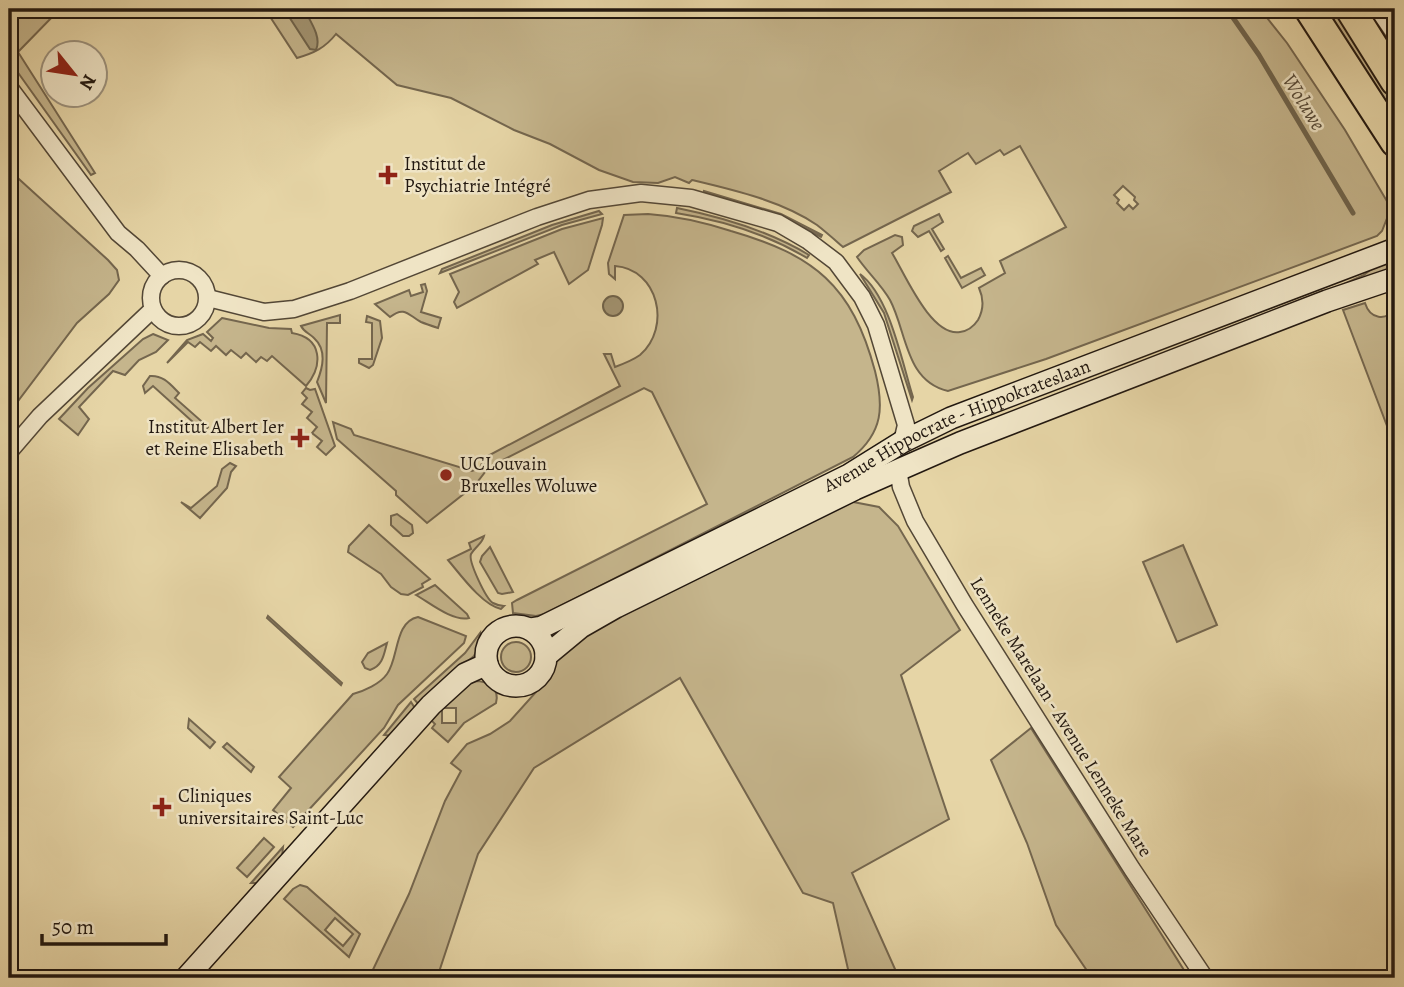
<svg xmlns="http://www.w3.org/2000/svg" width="1404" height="987" font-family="Alegreya,serif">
<rect width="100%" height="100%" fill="#e6d5a6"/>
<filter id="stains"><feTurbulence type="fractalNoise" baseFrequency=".00286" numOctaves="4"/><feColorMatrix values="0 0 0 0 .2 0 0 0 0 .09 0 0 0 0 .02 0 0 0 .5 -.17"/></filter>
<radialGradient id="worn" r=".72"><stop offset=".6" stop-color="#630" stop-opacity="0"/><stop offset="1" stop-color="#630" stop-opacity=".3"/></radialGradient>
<!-- green -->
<g fill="#c5b58c" stroke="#74664e" stroke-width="2" fill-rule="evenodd">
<polygon points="9,9 60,9 18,52 95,173 91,175 9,60"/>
<path d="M 265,9 L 1260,9 L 1287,43 L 1345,130 L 1391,208 L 1382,231 L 1377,236 L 1046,359 L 948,391 C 905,381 907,332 890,300 C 881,284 867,272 857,257 L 864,250 L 895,235 L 902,237 L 903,245 L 892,253 C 905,274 931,337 960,332 C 968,331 974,326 978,320 C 984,309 984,299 979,288 L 1005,273 L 1000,261 L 1066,227 L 1020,146 L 1004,155 L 1000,150 L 976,164 L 968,153 L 939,171 L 951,192 L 843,247 C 835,240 826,232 817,225 C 782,201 734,190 692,180 L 689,183 L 675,177 L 658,183 L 633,182 L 599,170 L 550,144 L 514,130 L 451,98 L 397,85 L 336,34 C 325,48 314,53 297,58 ZM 1123,186 L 1135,197 L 1134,200 L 1138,204 L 1133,209 L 1129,205 L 1124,210 L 1117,203 L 1119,200 L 1114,195 Z"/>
<polygon points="1317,9 1338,9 1395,99 1395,115 1370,86"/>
<polygon points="9,170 108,260 117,270 119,280 109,294 77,323 9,413"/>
<polygon points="704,191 781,214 822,235 821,237 782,217 704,193"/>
<path d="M 677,208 C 722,217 769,231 809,255 L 807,258 C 767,234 721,220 676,213 Z"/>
<polygon points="599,211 602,214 562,225 440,273 442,269 552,225"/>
<path d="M 648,214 C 677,216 703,222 731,231 C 814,255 852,285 875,371 C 884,407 883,432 853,457 L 545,614 L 536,616 L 513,613 L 512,603 L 517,600 L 707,504 L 652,392 L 644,388 L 489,467 L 475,485 L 427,523 L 396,495 L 396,491 L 337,439 L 333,422 L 351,429 L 354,435 L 472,471 L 480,468 L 484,458 L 620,386 L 604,354 L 611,354 L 615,367 C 623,364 633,360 640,355 C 672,327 658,269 615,266 L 615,279 L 609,274 L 608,263 L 624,215 Z"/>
<polygon points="939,214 943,222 932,229 944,249 941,251 929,231 918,237 912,231 914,226"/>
<polygon points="603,218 602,225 588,270 569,284 554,252 535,260 538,264 457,308 454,302 459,292 450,274 562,229"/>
<polygon points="948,256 961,278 981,268 985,275 962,288 945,258"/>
<polygon points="1395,256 1395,268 1339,289 1337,287 1364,275 1379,263"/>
<path d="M 860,274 C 890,296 902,363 913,397 L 912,400 L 884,313 Z"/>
<path d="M 425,284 L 427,291 L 421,312 L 441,318 L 438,328 C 432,326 426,324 421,322 C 409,316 405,305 390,317 L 375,304 L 409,290 L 411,296 L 423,292 L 421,285 Z"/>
<path d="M 1365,303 C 1370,319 1386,322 1395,308 L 1395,447 L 1343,310 Z"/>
<path d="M 340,315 L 340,323 L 327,323 L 326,403 L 317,382 C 323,367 327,350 314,338 C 309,333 304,332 301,326 Z"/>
<polygon points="367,316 380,321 382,338 373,365 369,368 359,363 359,359 372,359 372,323 366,322"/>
<path d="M 222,318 L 269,328 L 291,329 L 292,333 C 323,338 323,366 306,386 L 272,356 L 267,361 L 261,357 L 256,362 L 246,353 L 241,358 L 231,350 L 226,355 L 216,346 L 211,351 L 200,342 L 195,347 L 188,342 L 167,363 L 187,340 L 203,334 L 211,341 L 213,338 L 207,332 Z"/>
<polygon points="153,334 168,340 156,352 139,360 125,375 113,371 79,407 89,419 78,435 59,419 88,388 143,339"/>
<path d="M 150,376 C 163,375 170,384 179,393 L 175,398 L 208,427 L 204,432 L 153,386 L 145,393 L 143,386 Z"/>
<polygon points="306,388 310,390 315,389 335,446 326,455 317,447 322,441 312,433 317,427 307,418 312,412 302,404 307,398 302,393"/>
<polygon points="230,463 236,466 231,472 227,488 200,518 181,502 191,508 217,486 222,469"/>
<polygon points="848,501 879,507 898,526 960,630 901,675 949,819 852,873 899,978 850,978 833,903 803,893 680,678 534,768 478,854 437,978 369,978 409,894 445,801 461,771 451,763 467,744 490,734 510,721 546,681 558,657 577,637"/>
<polygon points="397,514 412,525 413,533 409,536 403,536 391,525 391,516"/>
<polygon points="369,525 430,579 422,584 423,587 408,595 401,594 391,587 381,574 348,552 349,546"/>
<path d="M 484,536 C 482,544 475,547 471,554 C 468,561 486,599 493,603 C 497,605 500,606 504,606 L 501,609 C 482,605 460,574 448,560 L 471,549 L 469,543 Z"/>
<polygon points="1183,545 1217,625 1177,642 1143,562"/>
<polygon points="490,547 513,592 502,594 498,593 480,562 482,556"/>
<path d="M 435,585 L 467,614 L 469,618 C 453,622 430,603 416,595 Z"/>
<polygon points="268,616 342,683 341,685 267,618"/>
<path d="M 418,617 L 466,636 L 464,643 L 398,705 L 384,728 L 293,827 L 273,810 L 291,788 L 279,777 L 353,694 C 364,691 380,684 387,674 C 399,658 394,622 418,617 Z"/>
<polygon points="480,633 479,646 474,656 447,679 420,706 414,699 465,653"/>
<circle cx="516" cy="657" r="15"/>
<path d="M 387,643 C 384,654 383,666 370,670 L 365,668 L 362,662 L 368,653 Z"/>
<path d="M 475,681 C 488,681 500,689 496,703 L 464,723 L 448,742 L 432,728 L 435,724 L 429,718 L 460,688 ZM 442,708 L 456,708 L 456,723 L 442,723 Z"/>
<polygon points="411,702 416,710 393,736 384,735"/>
<polygon points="189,719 215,742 210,748 188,728"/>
<polygon points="1031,728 1189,978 1092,978 1056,925 1027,843 991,760"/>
<polygon points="227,743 254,767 251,772 223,747"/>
<polygon points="264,838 274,847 247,877 237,868"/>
<polygon points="283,847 282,857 261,883 251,883"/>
<path d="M 300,885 L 307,887 L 360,934 L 349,957 L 284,899 L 293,889 ZM 335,918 L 353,934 L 343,946 L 325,930 Z"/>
</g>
<!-- water -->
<g fill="#a39573" stroke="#6f634b" stroke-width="2">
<path d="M 284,9 L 304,9 C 310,21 322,37 316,50 L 310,49 Z"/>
<circle cx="613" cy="306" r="10"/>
</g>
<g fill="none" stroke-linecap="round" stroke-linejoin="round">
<!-- stream -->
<polyline stroke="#6f634b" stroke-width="5" points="1227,9 1259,55 1353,213"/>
<!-- street casing -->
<g stroke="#534736" stroke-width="19">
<g id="street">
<polyline points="1378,9 1395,34"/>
<polyline points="9,87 118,233 137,249 162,276"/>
<circle cx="179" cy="298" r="28"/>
<polyline points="208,298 264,312 294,309 350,291 537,217 589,200 641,193 691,198 778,223 807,240 836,262 862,297 876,325 906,425 902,442"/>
<polyline points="9,452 40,416 153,309"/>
<polyline points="898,470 901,487 915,521 964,604 1132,869 1205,978"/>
</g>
</g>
<!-- secondary casing -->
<g stroke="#221810" stroke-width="24">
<g id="secondary">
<circle cx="516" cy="656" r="30"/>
<path id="s1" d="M 530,629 L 542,627 L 849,475 L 902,442 L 951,418 L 1395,249"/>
<polyline points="546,656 581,627 616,607 855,489 960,443 1327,301 1395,278"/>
<polyline points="186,978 431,705 465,674 487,664"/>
</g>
</g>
<!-- highway casing -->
<g stroke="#221810" stroke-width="32">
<g id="highway">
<polyline points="1309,9 1395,142"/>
<polyline points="1350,9 1395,81"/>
</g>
</g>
<!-- street -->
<use href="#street" stroke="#efe4c5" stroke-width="16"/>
<!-- secondary -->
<use href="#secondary" stroke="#efe4c5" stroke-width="21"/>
<!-- highway -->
<use href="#highway" stroke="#e6d5a6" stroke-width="28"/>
</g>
<!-- markers -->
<g fill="#8f2418" stroke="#efe4c5" stroke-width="2.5">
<path d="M384.5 164.5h7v7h7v7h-7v7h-7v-7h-7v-7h7z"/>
<path d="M296.5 427.5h7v7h7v7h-7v7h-7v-7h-7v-7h7z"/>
<circle cx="446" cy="475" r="7"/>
<path d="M158.5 796.5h7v7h7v7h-7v7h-7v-7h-7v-7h7z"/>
</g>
<g text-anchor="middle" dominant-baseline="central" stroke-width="5" stroke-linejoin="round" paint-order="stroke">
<!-- poi labels -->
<g font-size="19" fill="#221810" stroke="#efe4c5" text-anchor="start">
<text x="404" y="164">Institut de<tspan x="404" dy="22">Psychiatrie Intégré</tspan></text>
<text x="284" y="427" text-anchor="end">Institut Albert Ier<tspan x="284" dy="22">et Reine Elisabeth</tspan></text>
<text x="460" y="464">UCLouvain<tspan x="460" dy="22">Bruxelles Woluwe</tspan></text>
<text x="178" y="796">Cliniques<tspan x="178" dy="22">universitaires Saint-Luc</tspan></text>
</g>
<!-- street labels -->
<g font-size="19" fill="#221810" stroke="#efe4c5">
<text stroke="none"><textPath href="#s1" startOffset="474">Avenue Hippocrate - Hippokrateslaan</textPath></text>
<text transform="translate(1061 717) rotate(58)">Lenneke Marelaan - Avenue Lenneke Mare</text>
</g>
<!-- water labels -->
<g font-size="21" font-style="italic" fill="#564a38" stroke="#efe4c5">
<text transform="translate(1304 102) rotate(58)">Woluwe</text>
</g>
</g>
<!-- margin -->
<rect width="1404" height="987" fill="none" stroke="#e6d5a6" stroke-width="35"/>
<rect x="10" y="10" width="1383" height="966" fill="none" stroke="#221810" stroke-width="3.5"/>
<rect x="18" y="18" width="1369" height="952" fill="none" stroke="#221810" stroke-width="2"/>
<!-- north arrow -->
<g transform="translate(74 74) rotate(120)"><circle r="33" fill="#efe4c5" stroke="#9d927d" stroke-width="2"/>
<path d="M0-5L12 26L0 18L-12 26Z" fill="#8f2418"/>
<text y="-10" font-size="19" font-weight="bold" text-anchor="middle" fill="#221810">N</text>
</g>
<!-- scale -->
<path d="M42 934v10h124v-10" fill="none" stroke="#221810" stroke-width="3.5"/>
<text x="52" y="934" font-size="21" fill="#221810" stroke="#efe4c5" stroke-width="5" paint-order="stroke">50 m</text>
<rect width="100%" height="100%" filter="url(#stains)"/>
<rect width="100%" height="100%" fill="url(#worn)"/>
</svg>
